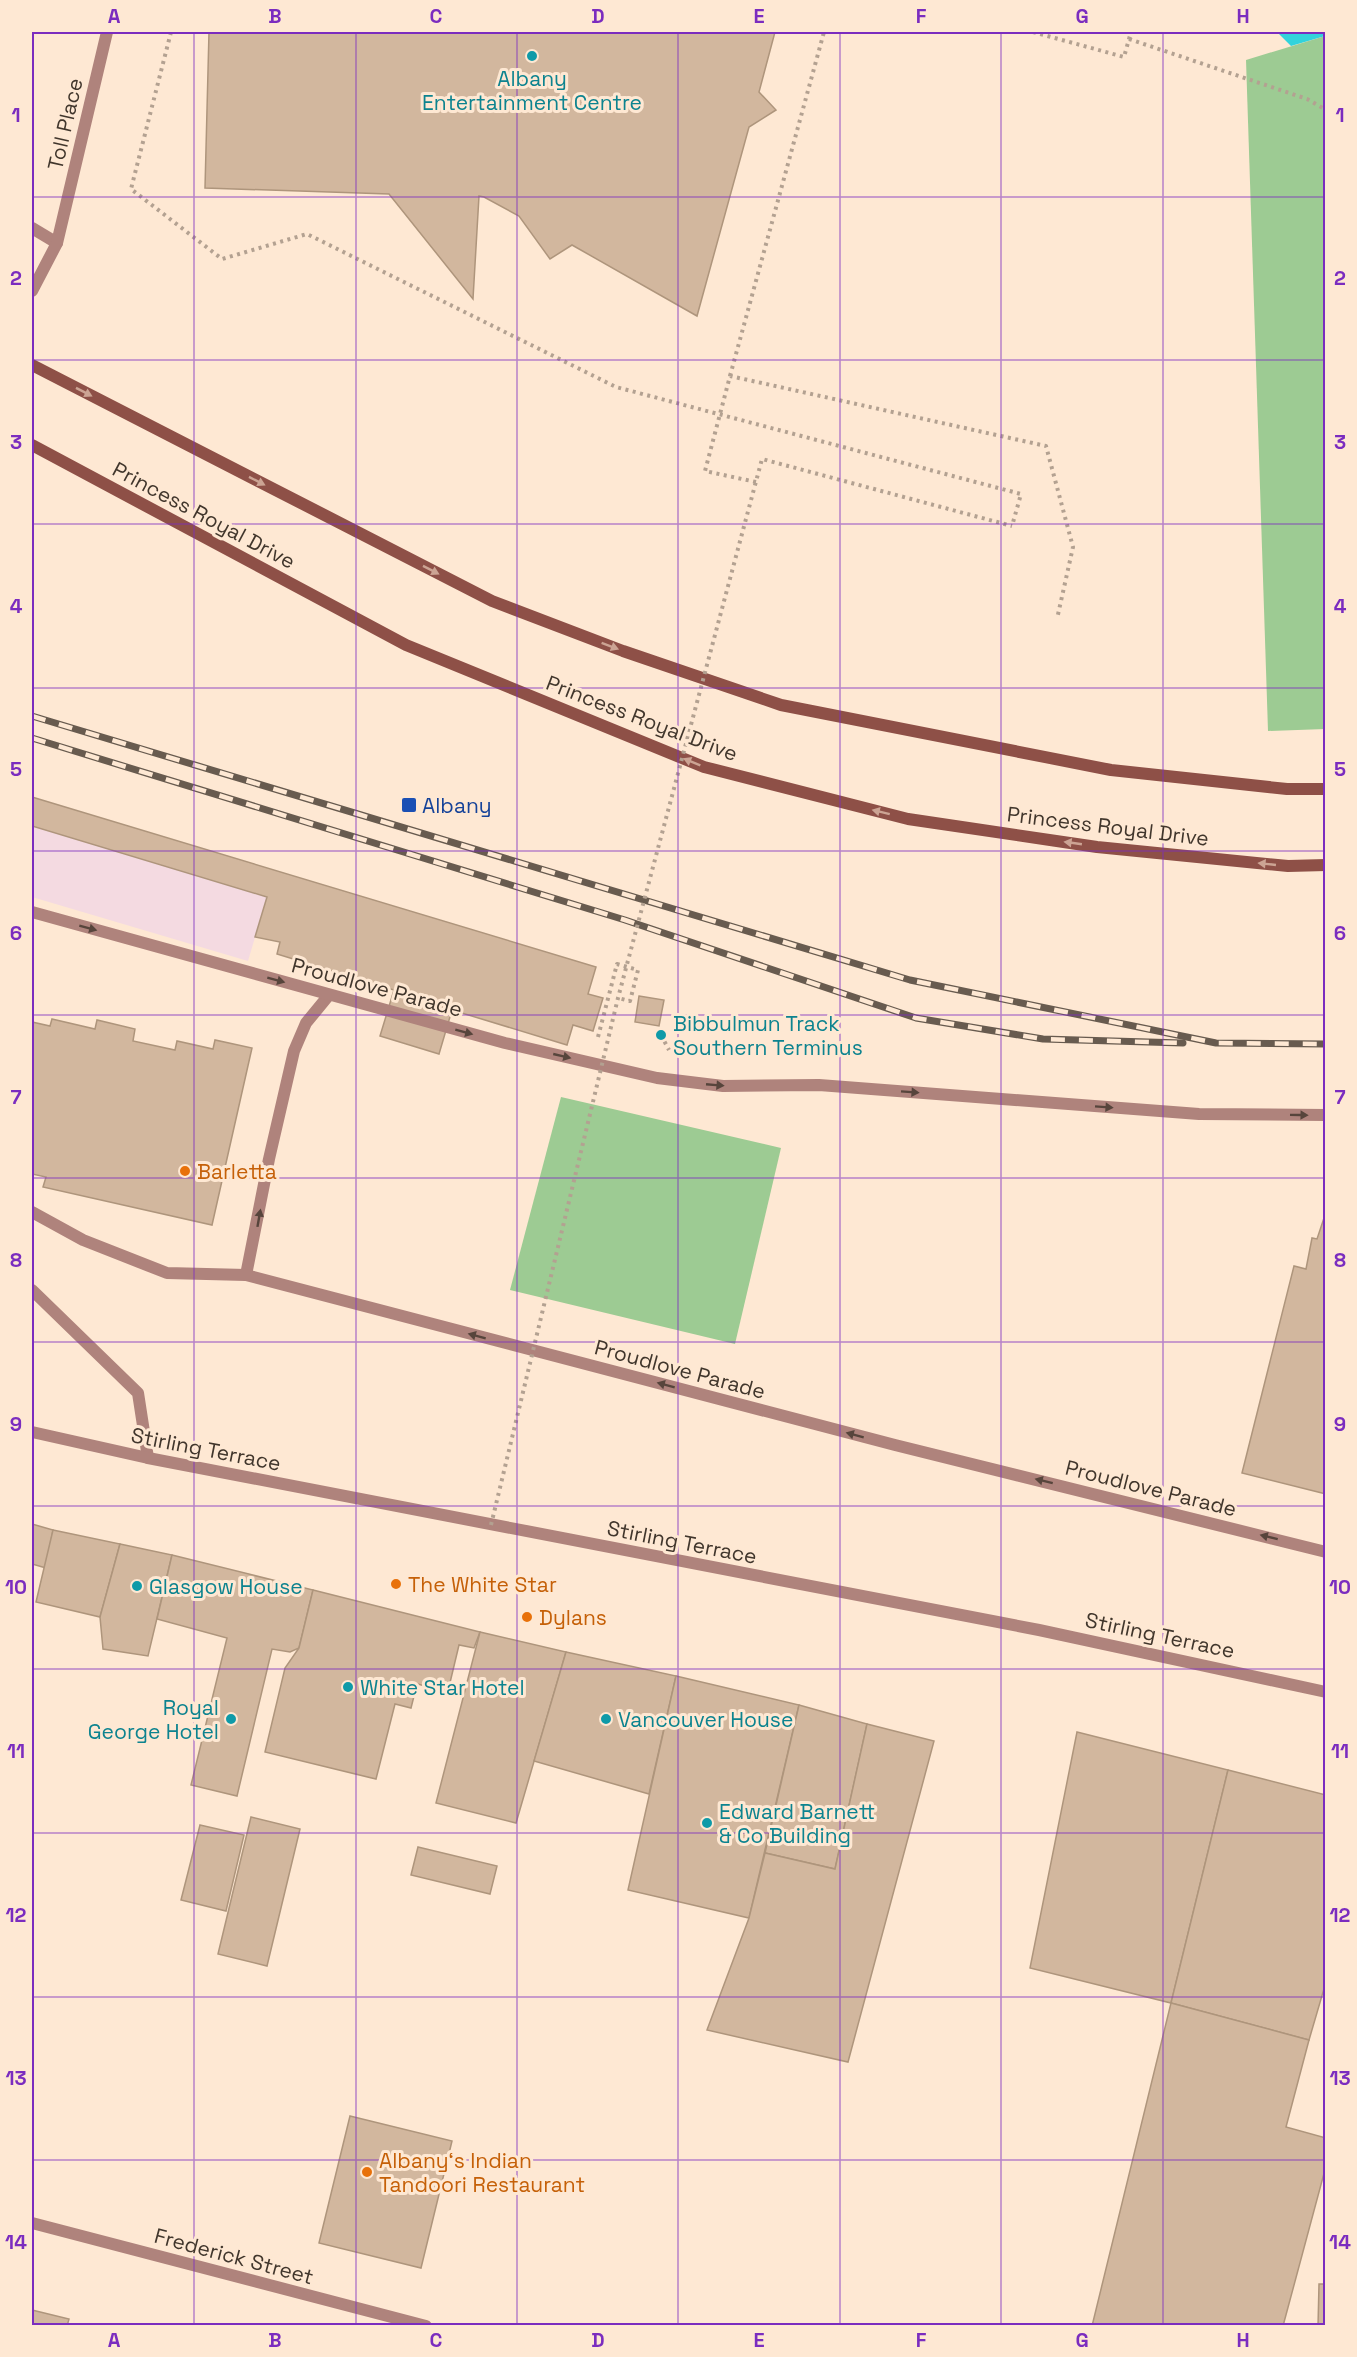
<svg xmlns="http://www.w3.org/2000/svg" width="1357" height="2357" font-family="'Space Grotesk',sans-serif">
<rect width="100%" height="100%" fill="#fee8d3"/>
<!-- industrial -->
<polygon fill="#f4dae1" points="32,826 267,897 248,961 32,897"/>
<!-- green -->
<g fill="#9dcb93">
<polygon points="1325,36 1325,729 1268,731 1246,60"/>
<polygon points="561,1097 781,1148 735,1344 510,1290"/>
</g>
<!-- water -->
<polygon fill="#32d3db" points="1277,32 1325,32 1325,36 1291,46"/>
<!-- building -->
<g fill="#d2b79e" stroke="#ae957c" stroke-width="1.5">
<polygon points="209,32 775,32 759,92 776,110 749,127 697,316 572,245 550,259 519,216 484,197 479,196 473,299 389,194 205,188"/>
<polygon points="32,797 596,967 588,994 603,998 593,1031 573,1025 567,1045 452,1010 439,1054 380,1036 394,990 277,954 280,942 255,937 267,897 32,826"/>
<polygon points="639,996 664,1000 659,1026 635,1022"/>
<polygon points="52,1019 95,1029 97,1020 135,1029 133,1041 175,1050 177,1041 213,1049 215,1040 252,1048 212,1225 43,1187 46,1177 32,1174 32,1022 50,1026"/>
<polygon points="1326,1212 1326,1494 1242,1473 1294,1266 1306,1269 1312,1238 1317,1239"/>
<polygon points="32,1524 53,1530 46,1568 32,1564"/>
<polygon points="53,1530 120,1544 100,1617 36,1602"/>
<polygon points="120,1544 172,1555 148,1656 103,1649 100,1617"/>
<polygon points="172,1555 313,1590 299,1648 290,1652 272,1649 237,1796 191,1785 227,1638 157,1619"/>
<polygon points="313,1590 480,1632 474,1648 459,1645 448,1691 417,1684 411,1708 395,1704 376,1779 265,1752 285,1668 299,1648"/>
<polygon points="480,1632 566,1652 516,1823 436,1803"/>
<polygon points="566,1652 676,1676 649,1794 534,1761"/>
<polygon points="676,1676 799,1705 749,1918 628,1890"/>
<polygon points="799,1705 867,1724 835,1869 765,1853"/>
<polygon points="867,1724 934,1741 848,2062 707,2030 749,1918 765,1853 835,1869"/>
<polygon points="1077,1732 1228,1770 1171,2003 1030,1968"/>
<polygon points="1228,1770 1326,1795 1326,1982 1309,2040 1171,2003"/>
<polygon points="251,1817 300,1829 267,1966 218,1954"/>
<polygon points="200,1825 244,1835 226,1911 181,1900"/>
<polygon points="418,1847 497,1866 490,1894 411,1875"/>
<polygon points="1171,2003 1309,2040 1286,2127 1326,2138 1326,2166 1283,2326 1092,2326"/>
<polygon points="350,2116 452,2141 421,2268 319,2243"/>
<polygon points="1319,2284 1326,2284 1326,2326 1318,2326"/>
<polygon points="32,2310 69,2319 67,2326 32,2326"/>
</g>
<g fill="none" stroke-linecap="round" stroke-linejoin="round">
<!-- path -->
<g stroke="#b3a191" stroke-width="4" stroke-dasharray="3 4.5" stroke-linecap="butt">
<polyline points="171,32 131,189 222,259 307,234 616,387 1021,494 1012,526"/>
<polyline points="1033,32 1124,57 1131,32"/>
<polyline points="1129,39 1307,99 1326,110"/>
<polyline points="730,376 824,32"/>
<polyline points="756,482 705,471 730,376 1046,446 1073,547 1057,619"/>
<polyline points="661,1035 669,1050"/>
<polyline points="598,1037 617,964 638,970 630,1001 618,998"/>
</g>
<!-- service -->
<g stroke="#af837c" stroke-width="12">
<polyline points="32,228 57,243"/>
<polyline points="32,291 57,243 107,32"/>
<polyline points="246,1275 269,1159 294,1051 306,1023 329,995"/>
</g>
<!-- minor -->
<g stroke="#af837c" stroke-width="12">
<polyline points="32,912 505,1043 657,1078 723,1086 819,1085 1199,1114 1326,1115"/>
<polyline points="32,1212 83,1240 167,1273 246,1275 895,1445 1326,1552"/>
<polyline points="32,1290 138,1393 148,1458"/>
<polyline points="32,1432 148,1458 1039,1630 1326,1692"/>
<polyline points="32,2223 426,2326"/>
</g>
<!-- secondary -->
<g stroke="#8e5047" stroke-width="12">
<polyline points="32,365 492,601 623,651 781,705 1111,770 1287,789 1326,789"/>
<polyline points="32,445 406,645 704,767 908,819 1097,847 1288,866 1326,865"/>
</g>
<!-- rail casing -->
<g stroke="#685b4f" stroke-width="7">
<g id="rail">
<polyline points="32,716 910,980 1216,1043 1326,1044"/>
<polyline points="32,738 625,920 916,1018 1043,1039 1183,1043"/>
</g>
</g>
<!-- rail -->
<use href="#rail" stroke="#fee8d3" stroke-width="4.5" stroke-dasharray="14" stroke-linecap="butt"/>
<!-- path-bridge -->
<polyline stroke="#b3a191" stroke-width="4" stroke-dasharray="3 4.5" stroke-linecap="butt" points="491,1525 618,998 762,459 1012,526"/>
</g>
<!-- one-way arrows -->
<defs><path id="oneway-solid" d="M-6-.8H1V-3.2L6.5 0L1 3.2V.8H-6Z" transform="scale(1.5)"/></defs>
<g fill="#cca494">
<use href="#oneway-solid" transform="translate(84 392) rotate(27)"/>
<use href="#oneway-solid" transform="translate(257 481) rotate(27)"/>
<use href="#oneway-solid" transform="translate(431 570) rotate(27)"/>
<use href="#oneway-solid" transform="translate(610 646) rotate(21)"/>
<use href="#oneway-solid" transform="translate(692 762) rotate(-158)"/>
<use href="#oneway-solid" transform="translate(881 812) rotate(-166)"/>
<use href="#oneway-solid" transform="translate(1073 843) rotate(-172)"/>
<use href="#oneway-solid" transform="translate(1267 864) rotate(-174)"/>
</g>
<g fill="#57453c">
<use href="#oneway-solid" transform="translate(88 928) rotate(15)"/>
<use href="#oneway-solid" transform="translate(276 980) rotate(15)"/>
<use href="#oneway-solid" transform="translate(464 1032) rotate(15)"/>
<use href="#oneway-solid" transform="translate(562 1056) rotate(13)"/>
<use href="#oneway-solid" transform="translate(715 1085) rotate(5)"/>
<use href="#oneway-solid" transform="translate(910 1092) rotate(4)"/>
<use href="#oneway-solid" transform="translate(1104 1107) rotate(4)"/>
<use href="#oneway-solid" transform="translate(1299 1115) rotate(1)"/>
<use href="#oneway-solid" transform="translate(259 1218) rotate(-80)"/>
<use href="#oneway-solid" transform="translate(477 1336) rotate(-165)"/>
<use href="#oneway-solid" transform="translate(666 1385) rotate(-165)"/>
<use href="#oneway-solid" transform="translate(855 1435) rotate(-165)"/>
<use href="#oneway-solid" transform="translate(1044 1481) rotate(-166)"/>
<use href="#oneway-solid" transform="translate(1269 1537) rotate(-166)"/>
</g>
<!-- grid -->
<path fill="none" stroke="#7b2cbf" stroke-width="1.5" stroke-opacity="0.55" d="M 194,32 L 194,2326M 356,32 L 356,2326M 517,32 L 517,2326M 678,32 L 678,2326M 840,32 L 840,2326M 1001,32 L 1001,2326M 1163,32 L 1163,2326M 32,197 L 1326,197M 32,360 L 1326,360M 32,524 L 1326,524M 32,688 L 1326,688M 32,851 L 1326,851M 32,1015 L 1326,1015M 32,1178 L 1326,1178M 32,1342 L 1326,1342M 32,1506 L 1326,1506M 32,1669 L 1326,1669M 32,1833 L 1326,1833M 32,1997 L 1326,1997M 32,2160 L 1326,2160"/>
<!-- markers -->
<g fill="#0f9aa8" stroke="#fee8d3" stroke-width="2">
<circle cx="532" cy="56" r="6"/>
<circle cx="661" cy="1035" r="6"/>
<circle cx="137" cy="1586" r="6"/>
<circle cx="348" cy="1687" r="6"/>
<circle cx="231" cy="1719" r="6"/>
<circle cx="606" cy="1719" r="6"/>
<circle cx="707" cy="1823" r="6"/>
</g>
<rect fill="#1a4fb4" stroke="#fee8d3" stroke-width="2" x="401" y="797" width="16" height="16" rx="3"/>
<g fill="#e8710a" stroke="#fee8d3" stroke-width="2">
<circle cx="185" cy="1171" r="6"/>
<circle cx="396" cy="1584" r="6"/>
<circle cx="527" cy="1617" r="6"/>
<circle cx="367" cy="2172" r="6"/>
</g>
<g text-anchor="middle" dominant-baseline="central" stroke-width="6" stroke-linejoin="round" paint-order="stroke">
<!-- culture labels -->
<g font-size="21" fill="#0d838f" stroke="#fee8d3" text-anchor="start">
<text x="532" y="78" text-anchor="middle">Albany<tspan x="532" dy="24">Entertainment Centre</tspan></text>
<text x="673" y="1023">Bibbulmun Track<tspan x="673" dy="24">Southern Terminus</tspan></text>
<text x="149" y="1586">Glasgow House</text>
<text x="360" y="1687">White Star Hotel</text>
<text x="219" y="1707" text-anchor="end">Royal<tspan x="219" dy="24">George Hotel</tspan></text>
<text x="618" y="1719">Vancouver House</text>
<text x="719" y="1811">Edward Barnett<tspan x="719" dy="24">&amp; Co Building</tspan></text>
</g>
<!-- street labels -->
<g font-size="21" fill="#41362c" stroke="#fee8d3">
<text transform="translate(65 124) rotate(-77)">Toll Place</text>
<text transform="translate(204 515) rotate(28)">Princess Royal Drive</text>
<text transform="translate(642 718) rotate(21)">Princess Royal Drive</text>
<text transform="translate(1108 826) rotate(7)">Princess Royal Drive</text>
<text transform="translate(377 987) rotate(15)">Proudlove Parade</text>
<text transform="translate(680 1369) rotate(15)">Proudlove Parade</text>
<text transform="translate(206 1449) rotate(11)">Stirling Terrace</text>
<text transform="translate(1151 1488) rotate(14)">Proudlove Parade</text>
<text transform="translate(682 1542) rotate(11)">Stirling Terrace</text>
<text transform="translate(1160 1635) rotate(12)">Stirling Terrace</text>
<text transform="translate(234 2256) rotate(15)">Frederick Street</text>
</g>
<!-- transit labels -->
<g font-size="21" fill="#164399" stroke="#fee8d3" text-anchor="start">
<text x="422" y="805">Albany</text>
</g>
<!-- food labels -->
<g font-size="21" fill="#c56008" stroke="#fee8d3" text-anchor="start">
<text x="197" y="1171">Barletta</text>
<text x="408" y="1584">The White Star</text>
<text x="539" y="1617">Dylans</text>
<text x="379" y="2160">Albany‘s Indian<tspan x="379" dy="24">Tandoori Restaurant</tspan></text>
</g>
</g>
<!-- border -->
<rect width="1357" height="2357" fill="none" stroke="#fee8d3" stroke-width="66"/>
<rect x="33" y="33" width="1291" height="2291" fill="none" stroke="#7b2cbf" stroke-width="2"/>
<g font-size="20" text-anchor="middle" font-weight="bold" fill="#7b2cbf">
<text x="114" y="23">A</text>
<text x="275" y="23">B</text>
<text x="436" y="23">C</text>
<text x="598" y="23">D</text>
<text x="759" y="23">E</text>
<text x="921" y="23">F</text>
<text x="1082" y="23">G</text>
<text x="1243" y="23">H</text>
<text x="16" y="122">1</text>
<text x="1340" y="122">1</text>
<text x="16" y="285">2</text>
<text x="1340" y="285">2</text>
<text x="16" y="449">3</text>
<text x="1340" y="449">3</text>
<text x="16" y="613">4</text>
<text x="1340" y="613">4</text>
<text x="16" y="776">5</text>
<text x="1340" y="776">5</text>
<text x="16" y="940">6</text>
<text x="1340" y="940">6</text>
<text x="16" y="1104">7</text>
<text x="1340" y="1104">7</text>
<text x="16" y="1267">8</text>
<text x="1340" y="1267">8</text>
<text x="16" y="1431">9</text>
<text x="1340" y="1431">9</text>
<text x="16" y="1594">10</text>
<text x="1340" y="1594">10</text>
<text x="16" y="1758">11</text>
<text x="1340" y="1758">11</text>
<text x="16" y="1922">12</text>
<text x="1340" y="1922">12</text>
<text x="16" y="2085">13</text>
<text x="1340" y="2085">13</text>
<text x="16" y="2249">14</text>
<text x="1340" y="2249">14</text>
<text x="114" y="2347">A</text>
<text x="275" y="2347">B</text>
<text x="436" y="2347">C</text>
<text x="598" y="2347">D</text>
<text x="759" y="2347">E</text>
<text x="921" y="2347">F</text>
<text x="1082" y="2347">G</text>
<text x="1243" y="2347">H</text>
</g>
</svg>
